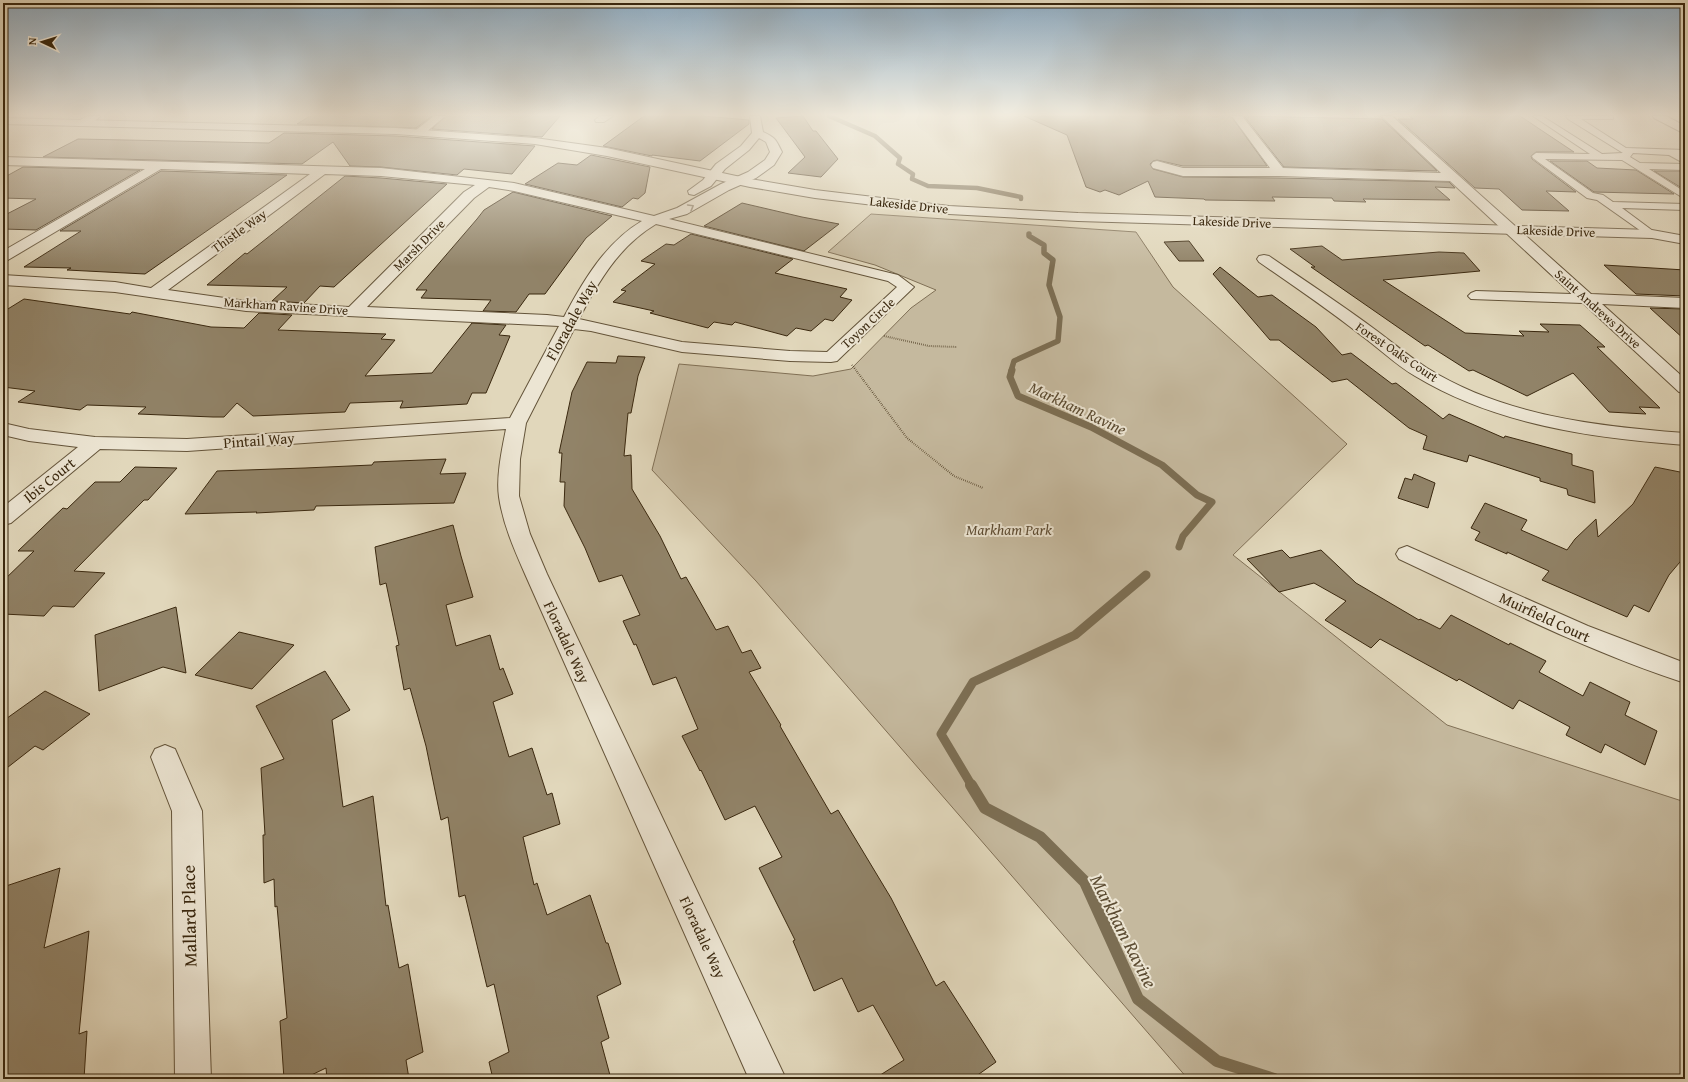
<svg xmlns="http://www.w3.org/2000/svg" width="1688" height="1082" font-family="'Gentium Book Plus',serif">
<rect width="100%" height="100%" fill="#e1d7bb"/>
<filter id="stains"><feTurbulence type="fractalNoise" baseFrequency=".005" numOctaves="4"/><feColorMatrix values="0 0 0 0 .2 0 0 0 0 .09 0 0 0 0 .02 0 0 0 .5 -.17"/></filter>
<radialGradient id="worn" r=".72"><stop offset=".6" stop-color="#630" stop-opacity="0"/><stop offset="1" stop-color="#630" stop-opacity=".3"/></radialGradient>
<!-- green -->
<polygon fill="#c5b99e" stroke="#807056" points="871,214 1136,232 1173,287 1347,444 1233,555 1447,725 1685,802 1685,1079 1188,1079 756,581 652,470 679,364 813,376 851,369 911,308 936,290 875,265 828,252"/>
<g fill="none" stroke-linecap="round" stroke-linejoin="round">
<!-- stream-far4 -->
<polyline stroke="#7c6e53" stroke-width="4.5" points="829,116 875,136 900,158 898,164 913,174 912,179 928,186 977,188 1021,197 1021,199"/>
<!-- stream-far3 -->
<polyline stroke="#7c6e53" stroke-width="5.5" points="1011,371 1014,361 1058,341 1060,317 1049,285 1053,260 1044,253 1044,245 1029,236 1029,234"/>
<!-- stream-far2 -->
<polyline stroke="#7c6e53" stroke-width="7" points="1012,370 1010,377 1018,396 1091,427 1162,465 1197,495 1212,502 1183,536 1179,547"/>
<!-- stream-far1 -->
<polyline stroke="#7c6e53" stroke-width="9" points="972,786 941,734 973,682 1075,635 1146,575"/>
<!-- stream -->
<polyline stroke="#7c6e53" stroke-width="12" points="971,785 985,808 1040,837 1085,882 1138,999 1217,1061 1274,1079"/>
</g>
<!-- building -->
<g fill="#918368" stroke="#3a280f">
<polygon points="310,116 432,116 416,128 297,124"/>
<polygon points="446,116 560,116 542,137 432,129"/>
<polygon points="644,116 703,116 749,120 749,124 700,161 652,155 652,156 603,146"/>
<polygon points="803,116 813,131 816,131 838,159 821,177 788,173 805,157 776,118"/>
<polygon points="1024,116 1231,116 1267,166 1183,166 1157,160 1153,161 1150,164 1153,169 1183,177 1279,178 1449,182 1455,188 1435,187 1450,200 1363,199 1366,202 1334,201 1332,198 1272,197 1275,201 1205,200 1204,199 1155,197 1148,181 1119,195 1105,190 1100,192 1086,187 1067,135"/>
<polygon points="1244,116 1382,119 1437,171 1284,167"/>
<polygon points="1409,116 1520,116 1574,152 1536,152 1531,156 1532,159 1576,192 1546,191 1569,211 1522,210 1499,189 1475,188 1398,119 1413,119"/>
<polygon points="284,133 396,136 535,146 512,174 464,169 457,175 381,167 350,166 333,142 302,164 43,157 78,139 269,143"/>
<polygon points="591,155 650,167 645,193 638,199 633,198 622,207 525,184 558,163 577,165"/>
<polygon points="1550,161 1587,161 1597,168 1636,170 1674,194 1594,192"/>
<polygon points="23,167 140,170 36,230 3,229 3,216 36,199 3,198 3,178"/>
<polygon points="161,171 287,175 145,274 67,270 71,268 24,267 81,231 60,231"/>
<polygon points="1654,171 1685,171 1685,190"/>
<polygon points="345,176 381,178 447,184 334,287 320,286 304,303 272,301 287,287 207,285 245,253 247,254"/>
<polygon points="513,192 612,216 586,238 545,294 529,294 516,312 483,311 491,300 421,298 427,290 416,290 477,219 484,210"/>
<polygon points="742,203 802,217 839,224 804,251 704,226"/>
<polygon points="691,234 793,259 775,273 847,289 840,297 852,300 833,321 825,319 811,331 796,328 787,336 735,322 732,325 714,322 708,328 650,313 654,311 613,302 626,291 621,290 655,264 641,261 666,244 674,245"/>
<polygon points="1189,241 1204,261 1179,261 1164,242"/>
<polygon points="1322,246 1342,260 1439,252 1464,253 1480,271 1383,280 1465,333 1524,336 1519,331 1549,332 1540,324 1580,325 1605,347 1597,347 1660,408 1639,407 1646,414 1609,412 1573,373 1527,396 1473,370 1469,371 1428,345 1425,346 1311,267 1315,267 1290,249"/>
<polygon points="1604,265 1685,270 1685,296 1636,294"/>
<polygon points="1220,267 1258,297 1272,295 1316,327 1342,355 1351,353 1392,384 1396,383 1443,419 1449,414 1504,438 1505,436 1572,454 1572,465 1593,471 1595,503 1568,495 1567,489 1540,481 1540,478 1469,455 1467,462 1423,449 1427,436 1409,428 1347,379 1332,382 1279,340 1270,340 1213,274"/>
<polygon points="24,299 130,314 132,312 211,327 244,328 259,313 292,315 278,330 386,334 381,339 395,340 365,376 432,373 472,323 506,325 499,335 510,336 486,393 472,393 467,404 400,408 403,401 350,403 345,412 253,416 237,403 224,417 213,417 138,414 146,407 87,405 80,410 18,402 35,391 3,387 3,312"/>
<polygon points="1650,308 1685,309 1685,340"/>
<polygon points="618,356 645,357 638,376 631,413 628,413 624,456 631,455 632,489 660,536 681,579 686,577 716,630 728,626 742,653 751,650 761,668 749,672 781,725 780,726 831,814 838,810 891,898 936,986 944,981 996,1062 972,1079 874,1079 904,1060 873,1005 858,1012 842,978 814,991 793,941 795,940 759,868 782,857 755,806 725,820 701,770 700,771 682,736 698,729 676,677 653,685 636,644 634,645 623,621 640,615 622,575 599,582 585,548 564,506 565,482 560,482 562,453 559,453 572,392 587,362 616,363"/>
<polygon points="446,459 440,474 466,473 454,503 316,506 314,510 256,513 257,512 185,514 217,471 305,468 372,465 374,462"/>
<polygon points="135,467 177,468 148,500 144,500 74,571 105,573 74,607 53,606 44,616 3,614 3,581 34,551 18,551 63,508 67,509 95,482 120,482"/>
<polygon points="1655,467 1685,473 1685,556 1669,575 1649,612 1634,605 1627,617 1542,580 1549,571 1507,552 1507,554 1475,540 1480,532 1471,528 1485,503 1527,520 1521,530 1567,550 1575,539 1596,519 1598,537 1633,504"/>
<polygon points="1414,474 1435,483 1428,508 1398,498 1405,478 1412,480"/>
<polygon points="453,525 461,556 473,597 446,605 456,646 490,635 500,670 503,668 513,694 493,702 509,757 532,748 547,795 552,793 560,824 523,837 534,885 537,883 547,915 590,895 606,943 608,943 621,984 597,996 609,1038 601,1042 611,1079 493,1079 489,1062 509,1052 494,984 487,987 465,895 459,897 448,817 441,820 426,746 410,688 404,690 396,646 399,645 386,583 380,585 375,547"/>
<polygon points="1282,550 1290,558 1321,550 1356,583 1419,620 1420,619 1440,629 1451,615 1509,645 1510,643 1546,661 1539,672 1583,696 1590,682 1630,702 1625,715 1657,731 1645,765 1605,744 1601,753 1566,735 1570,727 1519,700 1513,709 1459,679 1457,681 1380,639 1371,648 1325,620 1346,601 1314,583 1279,592 1247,559"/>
<polygon points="176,607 186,673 163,667 99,691 95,635"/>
<polygon points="239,632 294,645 252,689 195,675"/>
<polygon points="325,671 350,710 332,720 343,807 373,796 386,906 388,905 399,968 408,964 423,1052 406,1060 409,1079 327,1079 326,1068 303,1079 284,1079 280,1021 287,1018 277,906 275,907 274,879 264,883 263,835 265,835 261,768 284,759 256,706"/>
<polygon points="45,691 90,714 43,750 35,746 3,771 3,721"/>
<polygon points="60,868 44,948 89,931 79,1034 87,1031 84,1079 3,1079 3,887"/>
</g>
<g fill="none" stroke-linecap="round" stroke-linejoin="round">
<!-- service casing -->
<g stroke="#64543a" stroke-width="2">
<polygon id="service" points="1533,116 1542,116 1602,154 1623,153 1568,119 1566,116 1613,116 1613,119 1581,119 1626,148 1685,150 1685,156 1682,156 1684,158 1680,161 1669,155 1633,153 1630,157 1640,163 1685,164 1685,170 1649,169 1685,192 1685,199 1622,160 1545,159 1593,193 1603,195 1613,202 1685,204 1685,210 1622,208 1657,234 1652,237 1648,236 1597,200 1587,198 1533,158 1532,156 1536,153 1590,154"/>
</g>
<!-- minor casing -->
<g stroke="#64543a" stroke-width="2">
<g id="minor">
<path d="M 87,116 L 100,116 C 96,122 83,127 76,125 L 75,123 Z"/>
<polygon points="434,116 445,116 424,134 416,134 414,132 416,130"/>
<polygon points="600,116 613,116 604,122 596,122 595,120"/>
<path d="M 750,116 L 760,116 L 763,132 C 776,138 776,140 782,152 L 774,165 L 756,178 L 729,190 L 687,214 L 669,219 L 898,275 L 914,287 L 837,361 L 831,362 L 790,361 L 682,352 L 591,331 L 574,329 L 526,423 L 520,459 L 519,496 L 530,534 L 547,574 L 786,1079 L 749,1079 L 525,574 C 514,549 503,524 499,497 C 496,477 502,449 506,429 L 187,451 L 100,449 L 11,523 L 3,525 L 3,507 L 78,447 L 29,441 L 3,435 L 3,423 L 29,429 L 95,437 L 187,439 L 510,418 L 559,326 L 246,311 L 115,292 L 3,285 L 3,275 L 115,282 L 151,288 L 310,174 L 161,169 L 8,260 L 3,261 L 3,251 L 145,169 L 3,165 L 3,157 L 381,168 L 514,183 L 654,216 L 677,208 L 721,184 L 748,172 L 765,160 L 770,152 L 766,142 L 759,138 L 749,150 L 725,169 L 711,186 L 694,195 L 689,194 L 688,191 L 703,180 L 716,164 L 741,146 L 752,133 ZM 325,174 L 381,176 L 475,185 L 464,192 L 349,307 L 246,301 L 168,290 ZM 489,187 L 514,191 L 642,221 C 606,242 583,281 564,317 L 547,315 L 367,307 L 474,198 ZM 656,224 L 888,281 L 897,287 L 827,352 L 790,351 L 682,342 L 579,319 C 598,282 619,246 656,224 Z"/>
<polygon points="1232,116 1242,116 1283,168 1441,173 1381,116 1392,116 1591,294 1685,298 1685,308 1602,304 1685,379 1685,393 1679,392 1583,303 1471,299 1468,296 1471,293 1476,291 1572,294 1450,181 1279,176 1183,176 1153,168 1151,165 1153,162 1157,161 1183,168 1270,168"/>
<path d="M 1264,255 L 1269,256 C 1304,280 1339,303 1373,328 C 1391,341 1408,356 1427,368 C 1504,416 1596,426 1685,433 L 1685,445 C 1592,438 1496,425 1415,376 C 1396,365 1380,349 1362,336 C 1329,310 1294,286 1259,262 L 1257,259 L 1259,256 Z"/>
<path d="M 1407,546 L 1588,626 L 1685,663 L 1685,683 C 1586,651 1493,603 1399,559 L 1396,554 L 1399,549 Z"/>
<polygon points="165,745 175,749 202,811 211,1079 175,1079 172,811 151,757 155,749"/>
</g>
</g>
<!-- tertiary casing -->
<g stroke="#64543a" stroke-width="2">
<polygon id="tertiary" points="3,118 396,128 535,138 607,148 750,179 815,190 949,206 1078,213 1652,230 1685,236 1685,244 1652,238 1078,221 949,214 815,198 750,187 607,156 535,144 396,134 3,124"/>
</g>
<!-- secondary casing -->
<g stroke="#3a280f" stroke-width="2">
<polygon id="secondary" points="1653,116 1666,116 1685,126 1685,134 1654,118"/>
</g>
<!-- path -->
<g stroke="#3a280f" stroke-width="2" stroke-dasharray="0.5 1.5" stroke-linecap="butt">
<polyline points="884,336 929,346 957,347"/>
<polyline points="852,365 907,438 954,476 983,488"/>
</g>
<!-- service -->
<use href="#service" fill="#ece5d3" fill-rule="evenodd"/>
<!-- minor -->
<use href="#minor" fill="#ece5d3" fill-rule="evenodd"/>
<!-- tertiary -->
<use href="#tertiary" fill="#ece5d3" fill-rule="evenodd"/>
<!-- secondary -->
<use href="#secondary" fill="#ece5d3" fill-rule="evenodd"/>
</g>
<!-- one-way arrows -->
<defs><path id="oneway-chevron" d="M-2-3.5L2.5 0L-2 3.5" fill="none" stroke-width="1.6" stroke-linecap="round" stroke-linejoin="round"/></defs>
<use stroke="#938671" href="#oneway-chevron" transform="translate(691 207) rotate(-30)"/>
<!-- sky -->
<linearGradient id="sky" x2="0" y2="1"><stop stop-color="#8eaabf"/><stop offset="0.43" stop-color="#f2ede0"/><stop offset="1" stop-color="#f2ede0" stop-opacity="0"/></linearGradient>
<rect width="1688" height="267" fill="url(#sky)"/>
<g text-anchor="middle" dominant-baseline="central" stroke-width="4" stroke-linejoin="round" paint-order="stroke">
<!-- far-street labels -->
<g font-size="13" fill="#3a280f" stroke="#ece5d3">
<text transform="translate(909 205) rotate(6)">Lakeside Drive</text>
<text transform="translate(1232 222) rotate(2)">Lakeside Drive</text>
<text transform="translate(239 231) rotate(-36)">Thistle Way</text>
<text transform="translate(1556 231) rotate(2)">Lakeside Drive</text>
<text transform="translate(419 245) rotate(-45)">Marsh Drive</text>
<text transform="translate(286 306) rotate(4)">Markham Ravine Drive</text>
<text transform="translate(1598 309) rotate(42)">Saint Andrews Drive</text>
<text transform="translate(868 323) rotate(-43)">Toyon Circle</text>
<text transform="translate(1397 352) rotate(34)">Forest Oaks Court</text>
</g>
<!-- street labels -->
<g font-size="15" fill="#3a280f" stroke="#ece5d3">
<text transform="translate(571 320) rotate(-61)">Floradale Way</text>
<text transform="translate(259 440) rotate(-4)">Pintail Way</text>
<text transform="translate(49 480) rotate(-39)">Ibis Court</text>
<text transform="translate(1545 617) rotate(25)">Muirfield Court</text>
<text transform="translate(567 642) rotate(65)">Floradale Way</text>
<text transform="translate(703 937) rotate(65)">Floradale Way</text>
</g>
<!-- park labels -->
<g font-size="15" font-style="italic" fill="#5d4c33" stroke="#ece5d3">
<text x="1009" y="529">Markham Park</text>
</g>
<!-- water labels -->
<g font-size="16" font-style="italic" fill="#5b4b31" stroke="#ece5d3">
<text transform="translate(1078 408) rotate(25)">Markham Ravine</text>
</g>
<!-- near-street labels -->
<g font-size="18" fill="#3a280f" stroke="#ece5d3">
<text transform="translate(189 916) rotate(-91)">Mallard Place</text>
</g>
<!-- near-water labels -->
<g font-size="19" font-style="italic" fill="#5b4b31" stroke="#ece5d3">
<text transform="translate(1124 931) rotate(63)">Markham Ravine</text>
</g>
</g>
<!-- margin -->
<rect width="1688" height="1082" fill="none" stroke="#e1d7bb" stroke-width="16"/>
<rect x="4" y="4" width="1680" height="1074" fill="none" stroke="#3a280f" stroke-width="2"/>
<rect x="8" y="8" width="1672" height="1066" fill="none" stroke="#3a280f"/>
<!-- north arrow -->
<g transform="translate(42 42) rotate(274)" stroke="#ece5d3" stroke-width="3" paint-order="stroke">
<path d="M0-3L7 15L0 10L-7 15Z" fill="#3a280f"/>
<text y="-6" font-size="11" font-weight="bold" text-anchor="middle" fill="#3a280f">N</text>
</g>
<rect width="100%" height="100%" filter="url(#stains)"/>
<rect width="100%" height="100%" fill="url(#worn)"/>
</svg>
